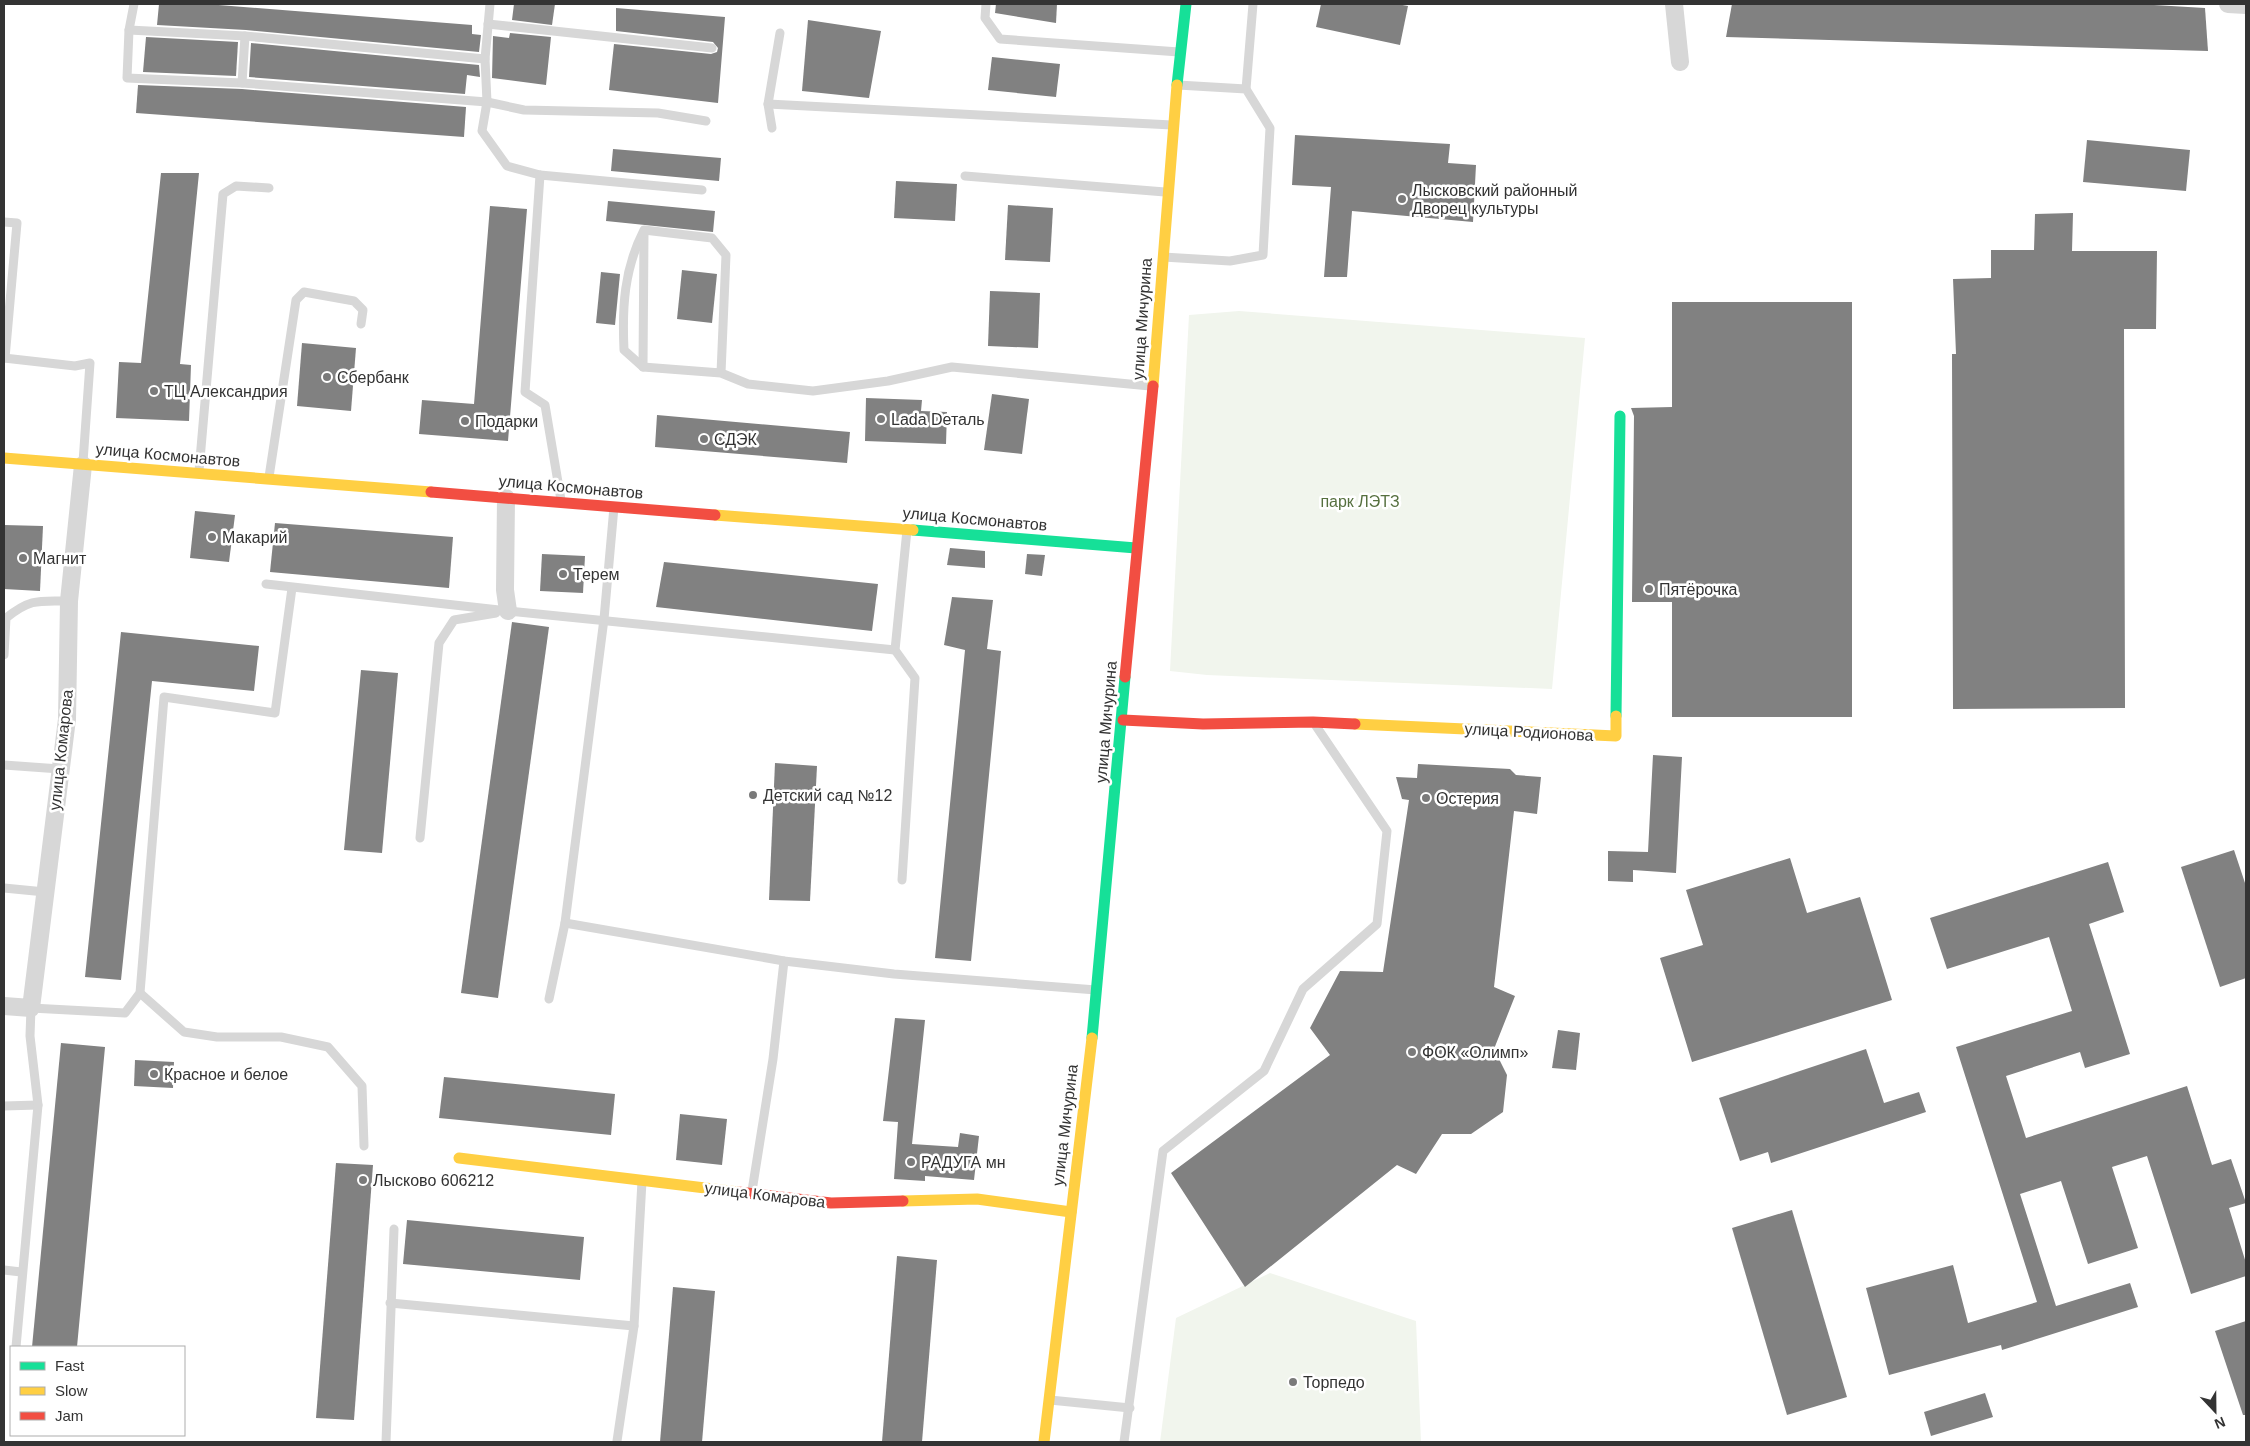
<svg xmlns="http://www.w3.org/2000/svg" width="2250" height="1446" font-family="Helvetica,sans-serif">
<rect width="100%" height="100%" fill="#fff"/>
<!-- green -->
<g fill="#f1f5ed">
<polygon points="1239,311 1585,338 1552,689 1207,675 1170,671 1189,315"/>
<polygon points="1270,1273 1416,1321 1421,1442 1160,1442 1176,1318"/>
</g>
<!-- building -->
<g fill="#818181">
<polygon points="159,4 206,4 472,25 472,34 481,35 479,52 246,30 157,25"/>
<polygon points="514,4 555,4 552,25 512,20"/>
<polygon points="996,4 1057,4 1056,23 995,13"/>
<polygon points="1321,4 1397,4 1408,6 1400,45 1316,27"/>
<polygon points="1732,4 2137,4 2205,8 2208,51 1726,37"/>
<polygon points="616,8 725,17 718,103 609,90 614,44 711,54 717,52 718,48 713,42 616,31"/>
<polygon points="808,20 881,31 869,98 802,91"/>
<polygon points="510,33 551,37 546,85 492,78 493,36 509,38"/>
<polygon points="146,37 238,42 236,76 143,72"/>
<polygon points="251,43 479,65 480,77 467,75 465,94 249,77"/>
<polygon points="992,57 1060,64 1056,97 988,90"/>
<polygon points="138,85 242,89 466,107 464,137 136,113"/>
<polygon points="1295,135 1450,144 1448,163 1476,165 1473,222 1352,211 1347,277 1324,277 1331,187 1292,185"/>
<polygon points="2087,140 2190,150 2186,191 2083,182"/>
<polygon points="613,149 721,158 719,181 611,171"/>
<polygon points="161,173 199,173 180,364 191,365 189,421 116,418 119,362 141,363"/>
<polygon points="896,181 957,184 955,221 894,218"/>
<polygon points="608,201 715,211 713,232 606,221"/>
<polygon points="1008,205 1053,208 1050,262 1005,260"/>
<polygon points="490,206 527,209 508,441 419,434 422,400 474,404"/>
<polygon points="2073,213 2072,251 2157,251 2156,329 2124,329 2125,708 1953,709 1952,354 1956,354 1953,279 1991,278 1991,250 2034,250 2035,214"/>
<polygon points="682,270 717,274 712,323 677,319"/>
<polygon points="601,272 620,274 615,325 596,323"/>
<polygon points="990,291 1040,293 1038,348 988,346"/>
<polygon points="1672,302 1852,302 1852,717 1672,717 1672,602 1632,602 1634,416 1631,408 1672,407"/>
<polygon points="302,343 356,348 351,411 297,406"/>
<polygon points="992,394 1029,399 1022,454 984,450"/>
<polygon points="866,398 922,400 921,411 947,412 946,444 865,441"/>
<polygon points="657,415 850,432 847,463 655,447"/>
<polygon points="195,511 235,515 229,562 190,558"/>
<polygon points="275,523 453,537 449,588 270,572"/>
<polygon points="4,525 43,526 40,591 4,589"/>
<polygon points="950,548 985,551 985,568 947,565"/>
<polygon points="542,554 585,556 583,593 540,591"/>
<polygon points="1027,554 1045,555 1042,576 1025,574"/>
<polygon points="664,562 878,584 872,631 656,607"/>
<polygon points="952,597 993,600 987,649 1001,651 971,961 935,958 965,650 944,645"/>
<polygon points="512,622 549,627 498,998 461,993"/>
<polygon points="121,632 259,646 254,691 152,681 121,980 85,977"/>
<polygon points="361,670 398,673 382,853 344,850"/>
<polygon points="1653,755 1682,757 1676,873 1633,870 1633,882 1608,881 1608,851 1648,852"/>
<polygon points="775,763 817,766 810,901 769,900"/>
<polygon points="1418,764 1510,769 1516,775 1541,777 1537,814 1514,811 1494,987 1515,996 1494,1049 1507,1075 1503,1112 1471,1134 1442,1134 1416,1174 1397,1165 1245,1287 1171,1173 1330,1055 1310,1028 1340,971 1383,972 1409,800 1402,799 1396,777 1417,778"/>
<polygon points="2234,850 2246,886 2246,978 2220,987 2181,867"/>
<polygon points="1790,858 1807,913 1860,897 1892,1000 1692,1062 1660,958 1703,945 1686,890"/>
<polygon points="2108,862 2124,912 2089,924 2130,1054 2085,1068 2080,1052 2006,1076 2026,1138 2187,1086 2212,1165 2231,1159 2246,1203 2229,1208 2246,1263 2246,1276 2191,1294 2147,1156 2112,1167 2138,1248 2088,1264 2061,1181 2020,1194 2056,1306 2130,1283 2138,1307 2002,1350 2001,1345 1889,1375 1866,1288 1953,1265 1968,1323 2037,1302 1956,1047 2072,1011 2049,937 1947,969 1930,918"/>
<polygon points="895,1018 925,1020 912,1144 958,1147 960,1133 979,1136 974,1180 925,1176 925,1181 894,1179 898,1122 883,1121"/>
<polygon points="1558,1030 1580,1033 1576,1070 1552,1068"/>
<polygon points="61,1043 105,1047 77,1347 32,1347"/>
<polygon points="1866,1049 1884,1103 1919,1092 1926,1112 1771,1163 1768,1152 1740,1161 1719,1098"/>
<polygon points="135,1060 174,1062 173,1088 134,1086"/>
<polygon points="444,1077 615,1094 611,1135 439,1118"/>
<polygon points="680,1114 727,1119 722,1165 676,1160"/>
<polygon points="336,1163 373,1165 354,1420 316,1418"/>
<polygon points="1792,1210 1847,1397 1787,1415 1732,1228"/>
<polygon points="407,1220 584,1237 580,1280 403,1264"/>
<polygon points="897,1256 937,1260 922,1442 882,1442"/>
<polygon points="673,1287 715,1291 702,1442 660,1442"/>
<polygon points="2246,1321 2246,1415 2243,1415 2215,1331"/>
<polygon points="1985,1393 1993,1417 1931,1436 1924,1412"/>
</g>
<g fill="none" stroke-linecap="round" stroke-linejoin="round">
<!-- lane -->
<g stroke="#d7d7d7" stroke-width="9">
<polyline points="134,4 129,30 127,78 242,83 487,102 524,110 658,113 706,121"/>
<polyline points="490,4 485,59 487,102 482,131 507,166 540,175 702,190"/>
<polyline points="986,4 985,18 1000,39 1179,52"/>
<polyline points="488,24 712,48"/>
<polyline points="129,30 245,36 485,59"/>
<polyline points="242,83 245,36"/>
<polyline points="1246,89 1253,4"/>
<polyline points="768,104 1172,125"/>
<polyline points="772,128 768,104 780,33"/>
<polyline points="540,175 525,392 545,405 561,500"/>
<polyline points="965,176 1165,192"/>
<polyline points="4,222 17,223 5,358"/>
<polyline points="1163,257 1230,261 1263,255 1270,128 1246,89 1178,85"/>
<polyline points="4,358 75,366 90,363 83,462"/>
<polyline points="643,367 644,232"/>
<path d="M 721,373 L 643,367 L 624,350 C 622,307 624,269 644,230 L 712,238 L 726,255 L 721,373 L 748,384 L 813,391 L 888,381 L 952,367 L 1150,386"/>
<polyline points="199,471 223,194 236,186 269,188"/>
<polyline points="269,477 296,300 304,292 354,301 363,310 361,324"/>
<polyline points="266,584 508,611 895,650"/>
<path d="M 4,655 L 6,618 C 31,598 39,601 69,601"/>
<polyline points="4,765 60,769"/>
<polyline points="420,838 439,643 454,620 496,613"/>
<polyline points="902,880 915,678 895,650 907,530"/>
<polyline points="4,888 45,892"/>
<polyline points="565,923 784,961 894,974 1096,990"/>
<polyline points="140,993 184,1032 217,1037 281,1037 328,1047 362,1086 364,1146"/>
<polyline points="549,999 565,923 604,619 614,507"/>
<polyline points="4,1106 38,1105"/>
<polyline points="752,1191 773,1059 784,961"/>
<polyline points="4,1270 21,1272"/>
<polyline points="390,1303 634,1326"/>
<polyline points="16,1347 38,1105 30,1036 31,1008 125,1013 140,993 164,697 275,713 292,588"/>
<polyline points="1050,1400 1130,1408"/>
<polyline points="617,1441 634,1326 642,1181"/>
<polyline points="386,1442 394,1229"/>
<polyline points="1124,1442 1163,1151 1264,1071 1303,989 1377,924 1387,831 1316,726"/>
</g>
<!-- street -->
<g stroke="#d7d7d7" stroke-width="18">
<polyline points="1674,4 1680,62"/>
<polyline points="2228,4 2246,5"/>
<polyline points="506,498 505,590 508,611"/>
<polyline points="4,1006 31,1008 67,719 69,601 83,465"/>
</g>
<!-- fast -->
<g stroke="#16e098" stroke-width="11">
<polyline points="1177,85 1186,4"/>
<polyline points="913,530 1136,548"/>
<polyline points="1616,716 1620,416"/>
<polyline points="1092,1038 1125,677"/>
</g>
<!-- slow -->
<g stroke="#ffcf43" stroke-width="11">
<polyline points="1153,386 1177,85"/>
<polyline points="4,458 431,492"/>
<polyline points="715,515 913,530"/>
<polyline points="1355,724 1616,736 1616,716"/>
<polyline points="459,1158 738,1192"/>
<polyline points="903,1201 977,1199 1071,1212"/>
<polyline points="1044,1442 1092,1038"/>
</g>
<!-- jam -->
<g stroke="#f24e42" stroke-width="11">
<polyline points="431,492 715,515"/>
<polyline points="1125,677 1153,386"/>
<polyline points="1123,720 1203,724 1313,722 1355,724"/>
<polyline points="738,1192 831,1203 903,1201"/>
</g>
</g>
<!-- markers -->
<g fill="#7a7a7a" stroke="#fff" stroke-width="2">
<circle cx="1402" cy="199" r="5"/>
<circle cx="327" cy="377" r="5"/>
<circle cx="154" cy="391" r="5"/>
<circle cx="881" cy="419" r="5"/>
<circle cx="465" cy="421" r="5"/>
<circle cx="704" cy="439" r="5"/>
<circle cx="212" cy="537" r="5"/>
<circle cx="23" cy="558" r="5"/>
<circle cx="563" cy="574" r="5"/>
<circle cx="1649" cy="589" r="5"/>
<circle cx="753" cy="795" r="5"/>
<circle cx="1426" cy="798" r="5"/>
<circle cx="1412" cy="1052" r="5"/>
<circle cx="154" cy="1074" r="5"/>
<circle cx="911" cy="1162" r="5"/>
<circle cx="363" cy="1180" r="5"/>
<circle cx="1293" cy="1382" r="5"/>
</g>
<g text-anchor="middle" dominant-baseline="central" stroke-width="5" stroke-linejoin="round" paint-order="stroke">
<!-- poi labels -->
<g font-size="16" fill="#333" stroke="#fff" text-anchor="start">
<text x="1412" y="190">Лысковский районный<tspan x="1412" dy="18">Дворец культуры</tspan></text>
<text x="337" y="377">Сбербанк</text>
<text x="164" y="391">ТЦ Александрия</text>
<text x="891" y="419">Lada Dеталь</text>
<text x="475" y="421">Подарки</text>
<text x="714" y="439">СДЭК</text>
<text x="222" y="537">Макарий</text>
<text x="33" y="558">Магнит</text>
<text x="573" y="574">Терем</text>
<text x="1659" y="589">Пятёрочка</text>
<text x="763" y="795">Детский сад №12</text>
<text x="1436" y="798">Остерия</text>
<text x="1422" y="1052">ФОК «Олимп»</text>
<text x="164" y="1074">Красное и белое</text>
<text x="921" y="1162">РАДУГА мн</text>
<text x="373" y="1180">Лысково 606212</text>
<text x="1303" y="1382">Торпедо</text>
</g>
<!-- street labels -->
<g font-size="16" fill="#333" stroke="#fff">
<text transform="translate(1142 319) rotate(-86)">улица Мичурина</text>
<text transform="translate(168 455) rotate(5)">улица Космонавтов</text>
<text transform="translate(571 487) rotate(5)">улица Космонавтов</text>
<text transform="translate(975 519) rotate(5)">улица Космонавтов</text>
<text transform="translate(1106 722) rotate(-85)">улица Мичурина</text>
<text transform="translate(1529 732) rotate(3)">улица Родионова</text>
<text transform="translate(61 750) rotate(-84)">улица Комарова</text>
<text transform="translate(1065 1125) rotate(-83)">улица Мичурина</text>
<text transform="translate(765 1195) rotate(7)">улица Комарова</text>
</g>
<!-- park labels -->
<g font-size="16" fill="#56703f" stroke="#fff">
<text x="1360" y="501">парк ЛЭТЗ</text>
</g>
</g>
<!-- border -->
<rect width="2250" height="1446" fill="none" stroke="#333333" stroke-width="10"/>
<!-- legend -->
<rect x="10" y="1346" width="175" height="90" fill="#ffffff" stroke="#adadad"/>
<rect x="20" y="1362" width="25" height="8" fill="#16e098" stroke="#adadad"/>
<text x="55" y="1371" font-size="15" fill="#333333">Fast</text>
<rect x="20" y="1387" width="25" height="8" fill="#ffcf43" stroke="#adadad"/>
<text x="55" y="1396" font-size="15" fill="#333333">Slow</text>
<rect x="20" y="1412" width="25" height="8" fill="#f24e42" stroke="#adadad"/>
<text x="55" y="1421" font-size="15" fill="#333333">Jam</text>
<!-- north arrow -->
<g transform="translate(2215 1411) rotate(158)" stroke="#ffffff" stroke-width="4" paint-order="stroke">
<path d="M0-4L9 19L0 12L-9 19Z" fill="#333333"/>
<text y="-8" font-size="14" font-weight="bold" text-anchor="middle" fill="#333333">N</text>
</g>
</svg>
